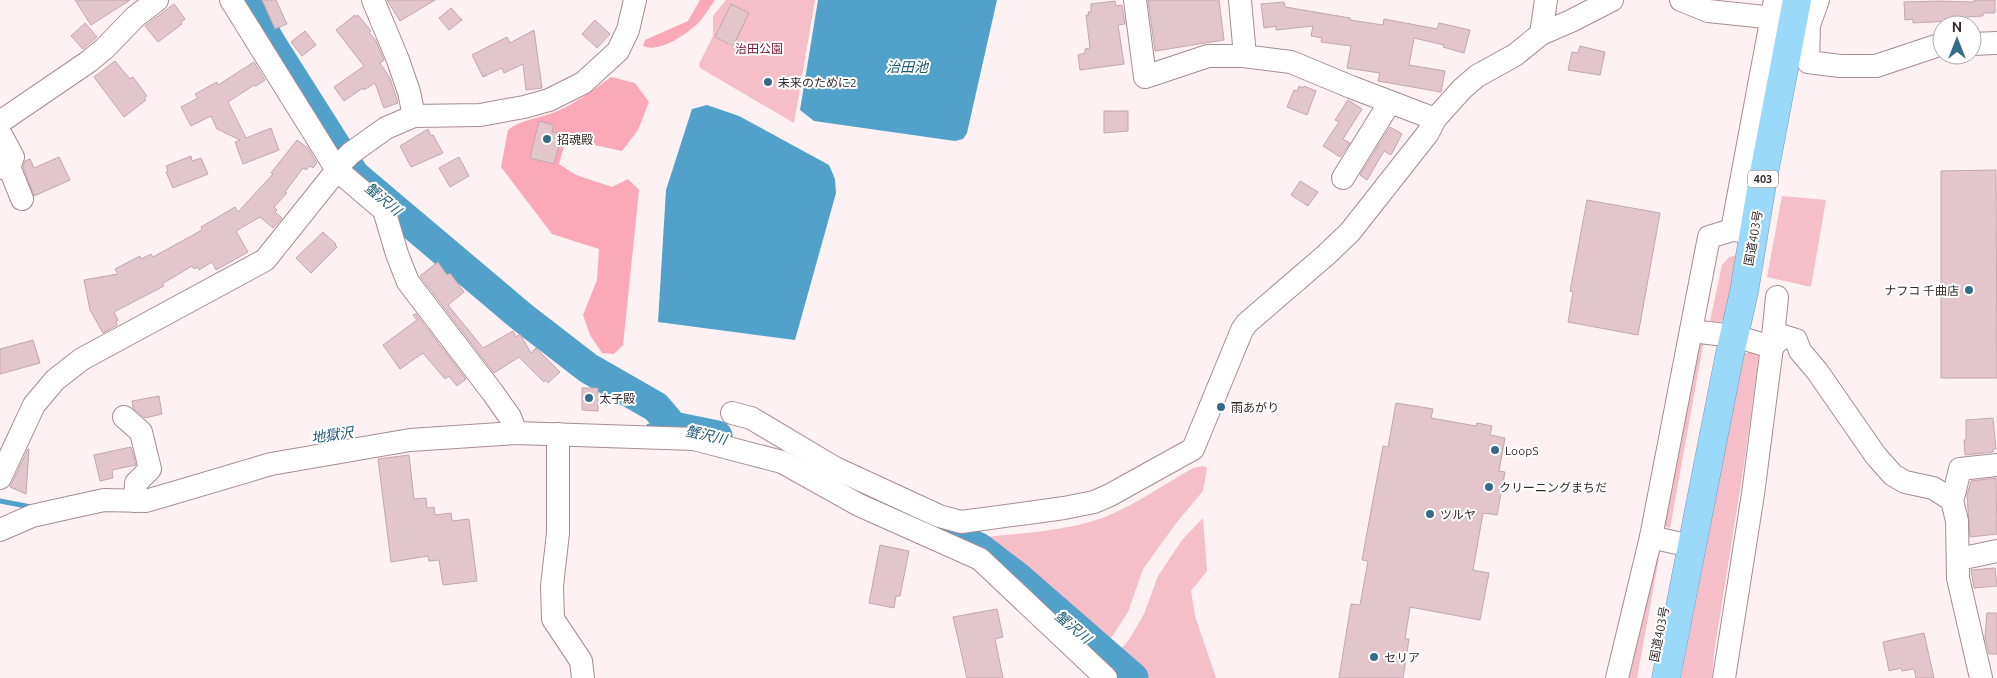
<svg xmlns="http://www.w3.org/2000/svg" width="1997" height="678" font-family="Ubuntu,'Noto Sans JP',sans-serif">
<rect width="100%" height="100%" fill="#fdf1f3"/>
<!-- green -->
<g fill="#f6bec8">
<polygon points="726,0 815,0 794,123 700,68 699,64 713,36 713,16"/>
<polygon points="1782,196 1826,200 1811,287 1767,277"/>
<polygon points="1737,255 1725,318 1721,322 1710,321 1722,265 1729,257"/>
<polygon points="1700,340 1704,340 1670,528 1663,526"/>
<polygon points="1744,353 1756,353 1759,356 1743,471 1714,653 1712,678 1681,678"/>
<path d="M 1203,466 L 1207,468 L 1203,491 L 1177,522 L 1143,569 L 1128,612 L 1107,644 L 1005,556 L 977,538 C 1019,533 1063,532 1102,518 C 1134,506 1163,485 1193,468 Z"/>
<polygon points="1203,518 1207,571 1191,591 1195,616 1216,678 1145,678 1117,653 1129,640 1144,614 1158,576 1182,540"/>
<polygon points="1655,552 1660,552 1637,678 1629,678"/>
</g>
<!-- forest -->
<g fill="#fba9b9">
<path d="M 700,0 L 715,0 C 709,8 703,19 696,25 C 684,36 658,53 643,46 L 645,40 L 688,21 Z"/>
<path d="M 611,77 L 635,83 L 649,102 L 638,130 L 622,151 L 566,139 L 559,164 L 576,175 L 612,187 L 628,179 L 639,190 L 623,345 L 614,354 L 602,353 L 590,335 L 583,315 L 597,280 L 599,249 L 552,234 L 501,167 L 508,130 C 522,119 538,119 555,112 C 575,104 593,90 611,77 Z"/>
</g>
<!-- water -->
<g fill="#52a1ca">
<polygon points="818,0 997,0 967,133 963,139 955,141 814,121 800,110"/>
<polygon points="707,105 739,116 829,165 835,179 836,193 795,340 658,322 666,190 692,109"/>
</g>
<g fill="none" stroke-linecap="round" stroke-linejoin="round">
<!-- stream -->
<g stroke="#52a1ca" stroke-width="5">
<polyline points="649,426 673,427"/>
<polyline points="0,501 31,507"/>
</g>
<!-- river -->
<g stroke="#52a1ca" stroke-width="31">
<polyline points="245,0 271,44 354,175 522,317 588,368 656,407 673,427 717,436"/>
<polyline points="867,495 979,548 1017,577 1133,678"/>
</g>
</g>
<!-- building -->
<g fill="#e3c6cb" stroke="#c3a7ac">
<polygon points="75,0 130,0 91,25"/>
<polygon points="262,0 276,0 287,24 275,29"/>
<polygon points="387,0 435,0 400,21"/>
<polygon points="1148,0 1219,0 1224,40 1155,51"/>
<polygon points="1974,0 1995,0 1995,13 1983,13 1983,16 1965,17 1965,25 1950,25 1950,21 1913,23 1913,19 1905,20 1904,2 1939,1 1974,2"/>
<polygon points="1115,1 1116,6 1122,5 1125,24 1118,25 1124,64 1080,70 1078,55 1085,53 1085,49 1090,48 1086,15 1089,15 1088,12 1091,12 1091,4"/>
<polygon points="1284,2 1285,7 1350,18 1350,20 1383,25 1384,19 1437,29 1439,23 1470,30 1464,53 1443,47 1444,45 1414,38 1409,65 1445,71 1441,92 1378,81 1380,73 1347,68 1351,46 1321,42 1322,38 1311,36 1313,26 1276,30 1276,26 1264,28 1261,4"/>
<polygon points="174,4 185,19 181,22 182,24 158,42 145,26"/>
<polygon points="731,4 749,13 733,46 715,37"/>
<polygon points="451,8 462,20 449,30 439,18"/>
<polygon points="355,15 356,17 358,15 371,31 369,32 376,41 384,60 380,63 390,78 398,103 384,108 375,83 364,90 363,88 344,101 334,87 364,66 336,30"/>
<polygon points="595,20 610,34 597,48 582,34"/>
<polygon points="85,23 97,37 83,49 71,36"/>
<polygon points="534,30 542,88 526,90 523,64 504,73 502,68 483,77 472,55 507,37 510,43"/>
<polygon points="305,31 316,45 302,56 291,42"/>
<polygon points="1580,46 1605,52 1600,75 1568,70 1572,52 1578,53"/>
<polygon points="115,61 130,79 133,77 147,96 144,98 146,100 124,117 94,77"/>
<polygon points="254,62 265,80 256,86 254,85 228,102 246,138 271,128 279,150 243,164 235,142 240,140 217,129 211,116 191,126 181,107 198,98 195,94 217,82 218,85"/>
<polygon points="1299,86 1303,88 1304,86 1316,91 1307,115 1287,107 1294,90 1297,91"/>
<polygon points="1348,100 1362,109 1343,139 1350,143 1340,157 1323,146 1339,122 1335,120"/>
<polygon points="1104,111 1128,111 1128,131 1104,133"/>
<polygon points="539,121 554,125 552,132 562,134 554,164 530,158"/>
<polygon points="1390,127 1402,134 1391,155 1384,151 1367,180 1360,175"/>
<polygon points="428,129 431,136 433,135 443,153 411,167 400,146"/>
<polygon points="297,140 308,148 317,163 313,168 310,166 306,170 303,168 285,192 287,193 274,207 277,210 275,212 282,218 273,228 260,217 236,231 248,252 216,270 212,262 199,270 198,267 194,269 192,266 162,284 164,286 114,312 118,320 116,322 117,325 103,333 90,310 84,280 118,274 115,269 140,256 141,259 151,254 153,257 202,230 201,227 235,207 238,212 273,174 271,173"/>
<polygon points="191,156 192,161 201,158 208,174 173,188 166,172 168,171 166,166"/>
<polygon points="59,157 70,180 34,196 23,167 25,161 30,159 34,168"/>
<polygon points="459,157 469,176 450,187 439,168"/>
<polygon points="1996,170 1997,378 1941,378 1941,171"/>
<polygon points="1300,181 1318,192 1308,206 1291,195"/>
<polygon points="1587,200 1660,213 1638,335 1568,322 1573,292 1570,291"/>
<polygon points="323,232 336,244 335,245 337,247 311,273 296,258"/>
<polygon points="438,262 447,275 450,273 464,292 448,305 483,348 513,331 516,337 520,334 531,353 536,348 560,372 548,383 546,380 544,382 519,357 494,373 420,276"/>
<polygon points="416,314 466,379 457,386 449,376 445,379 423,353 400,369 383,345 417,320 413,315"/>
<polygon points="33,340 40,363 0,374 0,349"/>
<polygon points="582,388 598,388 598,411 582,410"/>
<polygon points="159,396 162,414 145,418 133,408 132,401"/>
<polygon points="1396,403 1433,409 1431,418 1476,426 1477,423 1492,426 1490,435 1505,438 1499,471 1505,472 1497,515 1483,513 1473,570 1489,573 1480,620 1410,607 1405,639 1409,639 1403,678 1339,678 1351,604 1360,605 1368,561 1362,560 1383,446 1388,447"/>
<polygon points="1993,418 1996,449 1993,449 1993,452 1965,455 1964,440 1966,440 1966,420"/>
<polygon points="131,447 136,465 112,470 113,478 100,481 94,455"/>
<polygon points="28,449 29,449 26,494 10,487"/>
<polygon points="409,455 414,499 426,498 427,508 434,507 435,515 451,513 452,521 469,519 477,581 443,585 439,560 429,561 428,556 391,562 378,459"/>
<polygon points="1996,478 1997,534 1970,537 1967,495 1971,481"/>
<polygon points="880,545 909,551 900,596 896,596 894,608 869,603"/>
<polygon points="1995,568 1997,586 1974,588 1971,570"/>
<polygon points="997,609 1003,637 995,639 1003,678 967,678 953,617"/>
<polygon points="1987,613 1997,613 1997,654 1989,654 1985,637"/>
<polygon points="1924,633 1934,678 1916,678 1914,669 1902,671 1901,668 1889,671 1883,642"/>
</g>
<g fill="none" stroke-linecap="round" stroke-linejoin="round">
<!-- minor casing -->
<g stroke="#a78c91" stroke-width="24">
<g id="minor">
<polyline points="231,0 337,170 384,210 397,254 408,282 493,393 510,417 516,433"/>
<polyline points="373,0 398,60 409,92 414,116"/>
<polyline points="1135,0 1145,77 1208,56 1243,56 1291,62 1351,87 1435,119"/>
<polyline points="1240,0 1244,45 1243,56"/>
<polyline points="1681,0 1708,11 1794,20 1809,25 1808,62 1840,66 1876,66 1942,44"/>
<polyline points="1809,25 1818,0"/>
<polyline points="1541,34 1546,0"/>
<polyline points="1972,44 1997,43"/>
<polyline points="0,122 88,62 104,49 135,17 157,0"/>
<polyline points="0,133 13,157 11,162 0,168"/>
<polyline points="8,164 22,199"/>
<polyline points="1343,178 1390,102"/>
<polyline points="1732,230 1775,0"/>
<polyline points="1691,331 1734,336 1772,347"/>
<polyline points="1772,347 1783,336 1796,340 1800,351 1817,371 1876,456 1893,475 1905,482 1933,488 1952,500 1957,521 1958,578 1981,678"/>
<polyline points="732,413 751,418 835,468 939,516 961,522 1064,508 1094,502 1110,495 1193,449 1242,330 1247,323 1326,255 1350,232 1428,133 1435,119 1462,89 1477,76 1515,55 1541,34 1571,21 1612,0"/>
<polyline points="124,417 141,432 150,469 136,483 135,501"/>
<polyline points="558,434 558,533 552,586 553,619 581,661 583,678"/>
<polyline points="0,478 34,405 55,380 82,359 265,260 337,170 340,164 351,153 386,128 414,116 480,115 524,107 549,100 583,83 618,51 628,30 635,0"/>
<polyline points="1949,497 1954,494 1960,469 1997,465"/>
<polyline points="0,530 32,516 63,509 104,500 146,501 271,464 410,440 516,433 694,439 782,462 859,505 980,559 1106,678"/>
<polyline points="1651,537 1677,543"/>
<polyline points="1959,559 1997,551"/>
<polyline points="1617,678 1651,537 1709,237 1732,230 1754,232"/>
<polyline points="1724,678 1753,494 1772,347 1777,297"/>
</g>
</g>
<!-- highway casing -->
<g stroke="#779bb2" stroke-width="29">
<polyline id="highway" points="1666,678 1729,358 1744,292 1762,184 1797,0"/>
</g>
<!-- minor -->
<use href="#minor" stroke="#fff" stroke-width="22"/>
<!-- highway -->
<use href="#highway" stroke="#9bd9fb" stroke-width="28"/>
</g>
<!-- markers -->
<g fill="#366c88" stroke="#fff" stroke-width="2">
<circle cx="768" cy="82" r="5"/>
<circle cx="547" cy="139" r="5"/>
<circle cx="1969" cy="290" r="5"/>
<circle cx="589" cy="398" r="5"/>
<circle cx="1221" cy="407" r="5"/>
<circle cx="1495" cy="450" r="5"/>
<circle cx="1489" cy="487" r="5"/>
<circle cx="1430" cy="514" r="5"/>
<circle cx="1374" cy="657" r="5"/>
</g>
<g text-anchor="middle" dominant-baseline="central" stroke-width="4" stroke-linejoin="round" paint-order="stroke">
<!-- shield labels -->
<rect fill="#fff" stroke="#71696b" stroke-width="1" x="1748" y="170.5" width="30" height="17" rx="4"/>
<g font-size="11" font-weight="bold" fill="#34292b">
<text x="1763" y="179">403</text>
</g>
<!-- park labels -->
<g font-size="12" fill="#761837" stroke="#fff">
<text x="759" y="48">治田公園</text>
</g>
<!-- poi labels -->
<g font-size="12" fill="#34292b" stroke="#fff" text-anchor="start">
<text x="778" y="82">未来のために2</text>
<text x="557" y="139">招魂殿</text>
<text x="1959" y="290" text-anchor="end">ナフコ 千曲店</text>
<text x="599" y="398">太子殿</text>
<text x="1231" y="407">雨あがり</text>
<text x="1505" y="450">LoopS</text>
<text x="1499" y="487">クリーニングまちだ</text>
<text x="1440" y="514">ツルヤ</text>
<text x="1384" y="657">セリア</text>
</g>
<!-- street labels -->
<g font-size="12" fill="#34292b" stroke="#fff">
<text transform="translate(1753 238) rotate(-80)">国道403号</text>
<text transform="translate(1659 634) rotate(-79)">国道403号</text>
</g>
<!-- water labels -->
<g font-size="14" font-style="italic" fill="#1c5976" stroke="#fff">
<text x="907" y="67">治田池</text>
<text transform="translate(383 199) rotate(40)">蟹沢川</text>
<text transform="translate(332 435) rotate(-8)">地獄沢</text>
<text transform="translate(706 435) rotate(13)">蟹沢川</text>
<text transform="translate(1073 627) rotate(40)">蟹沢川</text>
</g>
</g>
<!-- north arrow -->
<g transform="translate(1957 40)"><circle r="24" fill="#ffffff" stroke="#aea9aa"/>
<path d="M0-4L9 19L0 12L-9 19Z" fill="#366c88"/>
<text y="-8" font-size="14" font-weight="bold" text-anchor="middle" fill="#34292b">N</text>
</g>
</svg>
